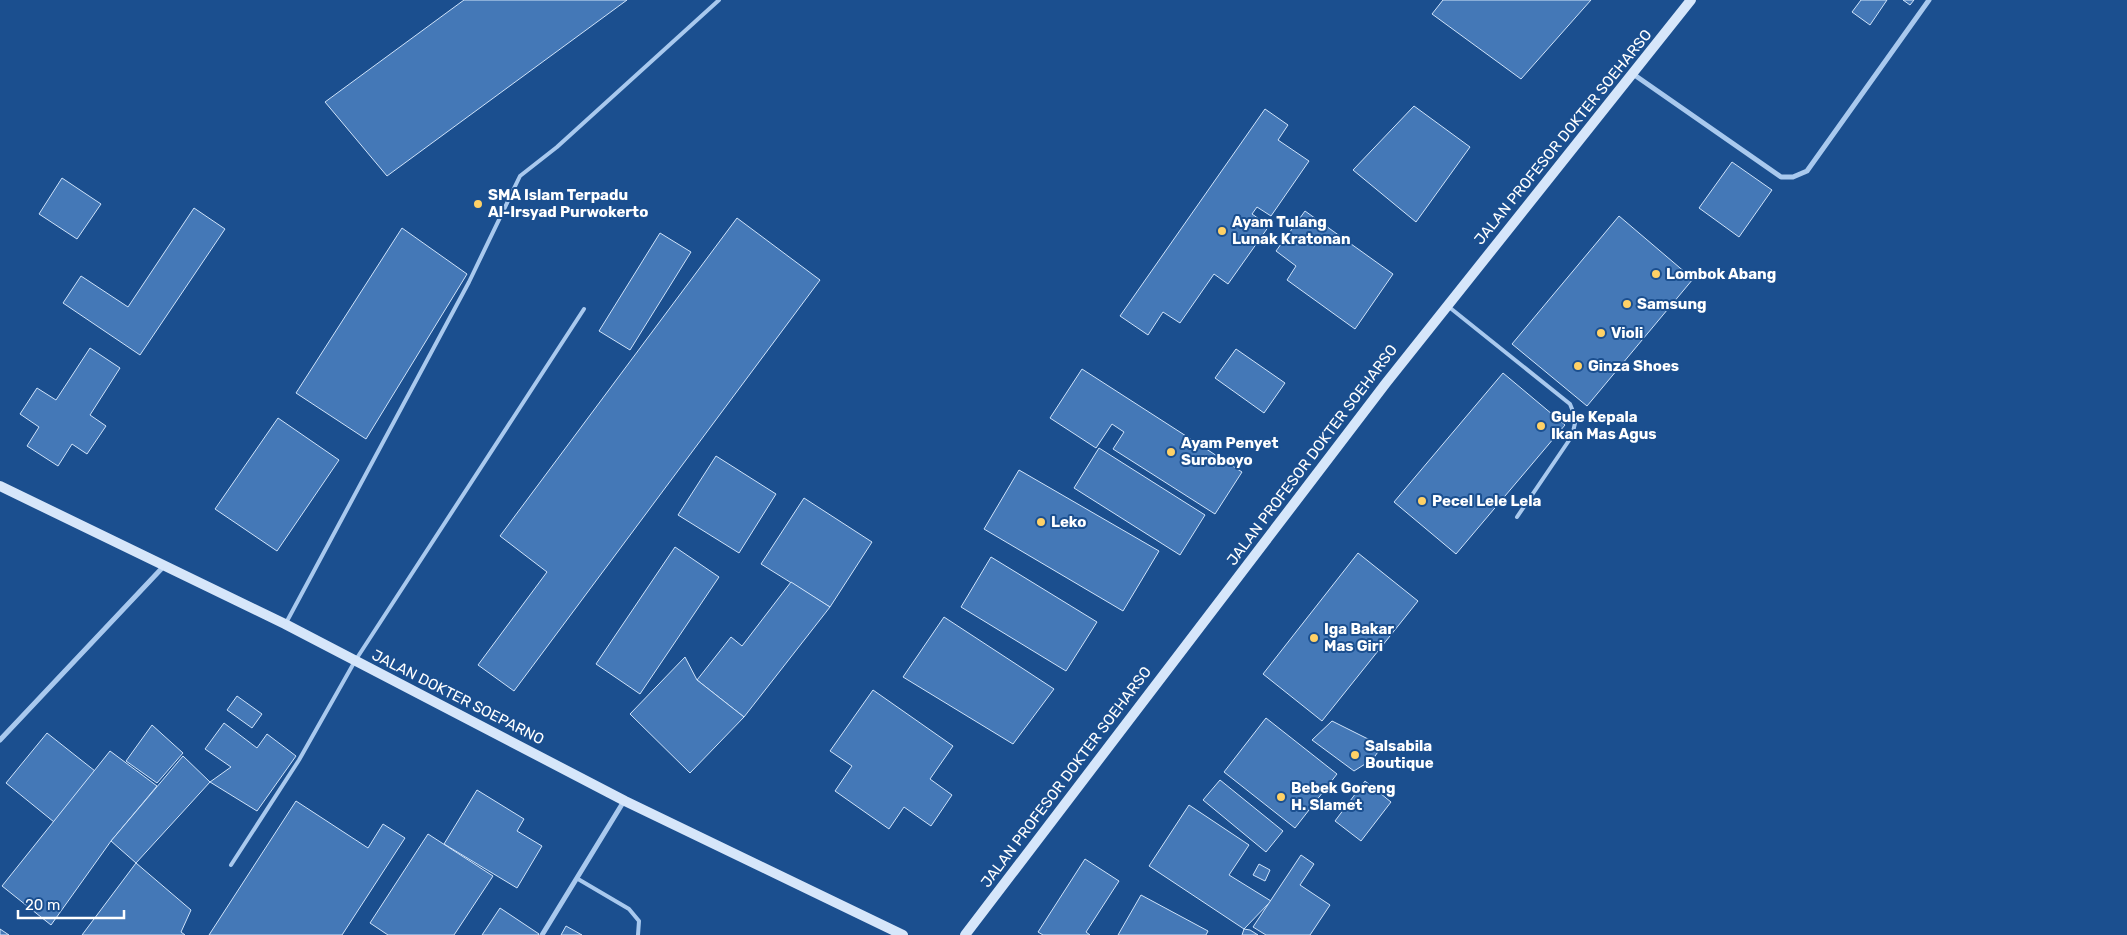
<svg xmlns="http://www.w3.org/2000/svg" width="2127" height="935" font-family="Rubik,sans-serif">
<rect width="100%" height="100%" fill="#1b4f8f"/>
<!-- building -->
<g fill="#4478b7" stroke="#cfe3fa">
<polygon points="464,0 627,0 387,176 325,102"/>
<polygon points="1443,0 1591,0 1521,79 1432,14"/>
<polygon points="1861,0 1887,0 1870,25 1852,12"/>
<polygon points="1903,0 1914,0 1910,5"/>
<polygon points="1414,106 1470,147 1416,222 1353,170"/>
<polygon points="1265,109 1288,125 1278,140 1309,161 1271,216 1257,207 1252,214 1269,226 1228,284 1214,274 1180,323 1163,312 1148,335 1120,316"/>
<polygon points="1732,162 1772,190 1739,237 1699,208"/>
<polygon points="62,178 101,204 77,239 39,214"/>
<polygon points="194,208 225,229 140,355 63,303 81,276 128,307"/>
<polygon points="1305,211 1393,274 1355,329 1287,280 1296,266 1276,251"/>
<polygon points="1619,216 1693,279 1587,406 1512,344"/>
<polygon points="737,218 820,280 514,691 478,665 547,572 500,536"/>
<polygon points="402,228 467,274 366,439 296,393"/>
<polygon points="660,233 691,252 630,350 599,331"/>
<polygon points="90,348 120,368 90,415 106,426 87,454 72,444 58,466 27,446 39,427 20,414 37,388 56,400"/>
<polygon points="1236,349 1285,383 1264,413 1215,378"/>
<polygon points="1082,369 1242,472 1215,514 1113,449 1124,432 1112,424 1096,448 1050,418"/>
<polygon points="1503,373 1565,425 1456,554 1394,502"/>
<polygon points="278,418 339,460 277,551 215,509"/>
<polygon points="1099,448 1205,515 1180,555 1074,488"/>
<polygon points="716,456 776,494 739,553 678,515"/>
<polygon points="1019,470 1159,551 1123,611 984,529"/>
<polygon points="804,498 872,542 830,607 761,564"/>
<polygon points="675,547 719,577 640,694 596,664"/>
<polygon points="1358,553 1418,601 1322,721 1263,674"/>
<polygon points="991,557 1097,622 1066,671 961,607"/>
<polygon points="791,582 830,607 744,717 697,680 731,637 742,646"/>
<polygon points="944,617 1054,689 1013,744 903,677"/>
<polygon points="685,657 697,680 744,717 690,773 630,714"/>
<polygon points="873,690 953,746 930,779 952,795 931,826 904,807 889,829 835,791 852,766 830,751"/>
<polygon points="237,696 262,714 252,728 227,710"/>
<polygon points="1266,718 1337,774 1295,828 1224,772"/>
<polygon points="1332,721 1382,746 1373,759 1354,771 1312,740"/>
<polygon points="224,723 257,748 267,734 296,756 257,811 210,782 231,767 205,749"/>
<polygon points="152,725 183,753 157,783 126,761"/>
<polygon points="47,733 95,771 54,822 6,783"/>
<polygon points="110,751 157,786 111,841 51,925 2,886"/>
<polygon points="183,756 210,782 136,863 111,841"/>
<polygon points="1220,780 1283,831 1266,852 1203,800"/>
<polygon points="1365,781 1391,802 1361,841 1335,821"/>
<polygon points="477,790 524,819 517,831 542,846 517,888 444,844"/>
<polygon points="296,801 368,848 383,824 405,838 342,935 209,935"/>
<polygon points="1189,805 1249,845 1229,875 1271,901 1244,929 1149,866"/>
<polygon points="428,834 493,876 454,935 388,935 370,923"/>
<polygon points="1301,855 1314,864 1300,885 1330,905 1310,935 1266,935 1253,927"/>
<polygon points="1085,859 1119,881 1086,932 1090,935 1043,935 1038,932"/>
<polygon points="136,863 191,910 181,932 185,935 82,935"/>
<polygon points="1259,864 1270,870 1265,881 1253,875"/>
<polygon points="1141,895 1208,931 1206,935 1118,935"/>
<polygon points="500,908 539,934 538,935 482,935"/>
<polygon points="566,926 582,935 561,935"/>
<polygon points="0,929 9,935 0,935"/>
<polygon points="1244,929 1250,930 1258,935 1242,935"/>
</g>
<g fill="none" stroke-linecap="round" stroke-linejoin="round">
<!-- lane -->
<g stroke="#a9c9ee" stroke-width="4">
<polyline points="1449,307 1570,404 1576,419 1572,436 1517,517"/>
<polyline points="286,623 469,282 520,176 557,147 719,0"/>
<polyline points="231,865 299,760 355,661 584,309"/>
<polyline points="578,879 629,909 639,921 638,935"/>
</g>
<!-- street -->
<g stroke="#a9c9ee" stroke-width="5">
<polyline points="1633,74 1781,177 1793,177 1807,171 1929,0"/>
<polyline points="0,740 164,566"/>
<polyline points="542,935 624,801"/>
</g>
<!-- secondary -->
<g stroke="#d6e6fa" stroke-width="10">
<polyline points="0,486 285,624 625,801 903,935"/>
<polyline points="965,935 1386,383 1691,0"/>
</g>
</g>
<!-- markers -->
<g fill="#ffd166" stroke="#1b4f8f" stroke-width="2">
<circle cx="478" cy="204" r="5"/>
<circle cx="1222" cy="231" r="5"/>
<circle cx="1656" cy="274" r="5"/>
<circle cx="1627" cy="304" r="5"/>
<circle cx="1601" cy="333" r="5"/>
<circle cx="1578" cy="366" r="5"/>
<circle cx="1541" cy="426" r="5"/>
<circle cx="1171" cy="452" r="5"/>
<circle cx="1422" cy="501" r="5"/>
<circle cx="1041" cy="522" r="5"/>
<circle cx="1314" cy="638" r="5"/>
<circle cx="1355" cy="755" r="5"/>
<circle cx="1281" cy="797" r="5"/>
</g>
<g text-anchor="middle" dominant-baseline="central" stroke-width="4" stroke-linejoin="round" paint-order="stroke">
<!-- street labels -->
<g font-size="15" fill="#fff" stroke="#1b4f8f">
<text transform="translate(1563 137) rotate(-51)">JALAN PROFESOR DOKTER SOEHARSO</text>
<text transform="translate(1312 455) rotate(-53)">JALAN PROFESOR DOKTER SOEHARSO</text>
<text transform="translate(458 697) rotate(27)">JALAN DOKTER SOEPARNO</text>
<text transform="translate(1066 777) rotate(-53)">JALAN PROFESOR DOKTER SOEHARSO</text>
</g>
<!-- poi labels -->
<g font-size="15" font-weight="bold" fill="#fff" stroke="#1b4f8f" text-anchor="start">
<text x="488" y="195">SMA Islam Terpadu<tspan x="488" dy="17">Al-Irsyad Purwokerto</tspan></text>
<text x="1232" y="222">Ayam Tulang<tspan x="1232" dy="17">Lunak Kratonan</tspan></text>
<text x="1666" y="274">Lombok Abang</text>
<text x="1637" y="304">Samsung</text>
<text x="1611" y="333">Violi</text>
<text x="1588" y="366">Ginza Shoes</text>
<text x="1551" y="417">Gule Kepala<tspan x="1551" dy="17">Ikan Mas Agus</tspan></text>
<text x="1181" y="443">Ayam Penyet<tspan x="1181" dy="17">Suroboyo</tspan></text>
<text x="1432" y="501">Pecel Lele Lela</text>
<text x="1051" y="522">Leko</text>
<text x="1324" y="629">Iga Bakar<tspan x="1324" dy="17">Mas Giri</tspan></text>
<text x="1365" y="746">Salsabila<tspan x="1365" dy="17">Boutique</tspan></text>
<text x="1291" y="788">Bebek Goreng<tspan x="1291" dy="17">H. Slamet</tspan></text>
</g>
</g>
<!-- scale -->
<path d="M18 910v8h106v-8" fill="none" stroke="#ffffff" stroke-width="2.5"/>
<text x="25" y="910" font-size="15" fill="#ffffff" stroke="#1b4f8f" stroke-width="4" paint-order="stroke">20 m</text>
</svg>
